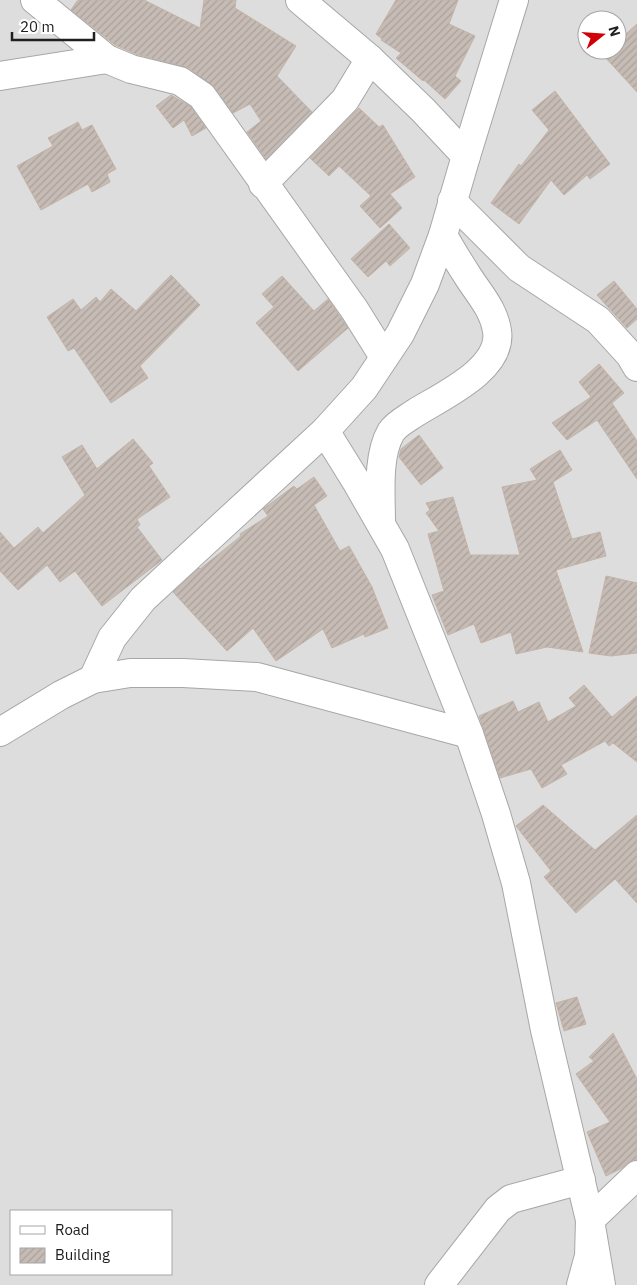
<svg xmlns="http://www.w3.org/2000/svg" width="637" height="1285" font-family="'IBM Plex Sans',sans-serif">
<defs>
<pattern id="building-hatch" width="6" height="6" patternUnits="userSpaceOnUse" patternTransform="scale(1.25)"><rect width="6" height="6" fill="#c6bcb5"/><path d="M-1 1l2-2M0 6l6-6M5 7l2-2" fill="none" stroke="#aaa19b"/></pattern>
</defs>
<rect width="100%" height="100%" fill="#f1ede6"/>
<!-- residential -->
<path fill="#dedddd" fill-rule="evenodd" d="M 0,0 L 637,0 L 637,1285 L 0,1285 ZM 587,20 L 617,20 L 617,50 L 587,50 ZM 11,1211 L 171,1211 L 171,1274 L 11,1274 Z"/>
<!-- building -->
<g fill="url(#building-hatch)" stroke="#c3b3a8">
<polygon points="82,0 144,0 200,28 204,0 236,0 235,8 296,46 277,76 312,112 266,159 247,132 261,121 250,104 233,113 214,87 189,68 136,54 115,45 71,10 77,1"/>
<polygon points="396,0 458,0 449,24 475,36 455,76 461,81 445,99 424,80 423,81 396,58 401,53 381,40 382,39 376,34"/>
<polygon points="637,24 637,92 603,55 609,50 617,50 617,42"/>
<polygon points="555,91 610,164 590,179 587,175 564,195 551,180 519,224 491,203 519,164 521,166 549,130 532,110"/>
<polygon points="171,95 191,107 206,128 192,136 184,120 173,128 156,106"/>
<polygon points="359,108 379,127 383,125 415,177 390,194 402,208 380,228 360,206 371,196 339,166 329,176 310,158"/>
<polygon points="78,122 82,130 92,125 116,169 107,174 110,182 92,192 88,184 41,210 17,166 53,146 48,138"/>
<polygon points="389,224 410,248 390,266 386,261 368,277 351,259"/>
<polygon points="171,275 200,305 140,366 148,378 111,403 74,348 68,351 47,317 73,299 81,310 96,297 100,302 111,289 136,311"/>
<polygon points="282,276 314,311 328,299 348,328 298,371 256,323 274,307 262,294"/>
<polygon points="614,281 637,309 637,319 627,328 597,295"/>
<polygon points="599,364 624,393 612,403 637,441 637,479 597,420 567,440 552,423 591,397 579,382"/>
<polygon points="419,435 443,468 421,485 399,457 401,449"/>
<polygon points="133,439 153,463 149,466 170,497 137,519 140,525 137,527 162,560 102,606 75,571 60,582 47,565 18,590 0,571 0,532 14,548 38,527 43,533 85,495 62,457 82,445 97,469"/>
<polygon points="560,450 572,470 553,482 572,539 600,532 606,556 556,570 583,652 547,647 516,654 511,632 481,643 474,624 448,635 432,595 444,591 428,534 439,531 426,513 430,510 426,503 453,497 470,555 520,555 502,487 537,480 530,469"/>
<polygon points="314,477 327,496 314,505 340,551 349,546 372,587 388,628 365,637 364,634 332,648 323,629 276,661 253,628 227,651 173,592 199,568 200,569 241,536 240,534 268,516 263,509 294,486 297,489"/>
<polygon points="606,576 637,583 637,653 611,656 589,653"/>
<polygon points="584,685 612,717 637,696 637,762 613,743 609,746 605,741 561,765 567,774 542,788 531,769 500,778 479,716 513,701 518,712 539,702 548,722 576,706 569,698"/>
<polygon points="543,805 595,850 637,815 637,903 615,879 576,913 544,877 551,871 516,826"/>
<polygon points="577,997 586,1024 564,1031 556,1003"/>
<polygon points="613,1033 637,1079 637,1160 633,1160 620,1169 606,1176 587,1132 610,1122 576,1074 594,1061 589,1057"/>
</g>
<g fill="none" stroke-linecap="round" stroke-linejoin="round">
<!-- minor casing -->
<g stroke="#a7a7a7" stroke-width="30">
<g id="minor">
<polyline points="35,0 107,59 131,69 180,81 202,96 354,309 384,357"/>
<polyline points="300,0 370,59 423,110 466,156"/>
<polyline points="0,76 107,59"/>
<polyline points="263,184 345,100 370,59"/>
<polyline points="452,201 519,268 598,320 630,355 637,367"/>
<polyline points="325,431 356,481 395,549 469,734 496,814 516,883 545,1030 590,1220 589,1256 581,1285"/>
<path d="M 381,522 C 381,495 377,456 391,432 C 396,424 408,418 415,413 C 442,396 503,369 497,331 C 494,310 480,295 469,278 C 460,264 451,250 443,235"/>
<polyline points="93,679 112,638 143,599 325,431 364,388 400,334 425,284 443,235 466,156 514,0"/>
<polyline points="0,732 61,695 93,679 130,673 183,673 257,677 469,734"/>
<polyline points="439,1285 498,1209 511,1199 581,1180"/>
<polyline points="601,1285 590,1220 637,1175"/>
</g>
</g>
<!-- minor -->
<use href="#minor" stroke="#fff" stroke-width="28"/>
</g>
<!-- legend -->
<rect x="10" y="1210" width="162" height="65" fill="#ffffff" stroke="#a6a6a6"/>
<rect x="20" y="1226" width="25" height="8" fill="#ffffff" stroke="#a6a6a6"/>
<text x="55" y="1235" font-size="15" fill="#202020">Road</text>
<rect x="20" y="1248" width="25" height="15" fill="url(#building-hatch)" stroke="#a6a6a6"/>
<text x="55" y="1260" font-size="15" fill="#202020">Building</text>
<!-- north arrow -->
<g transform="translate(602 35) rotate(73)"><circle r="24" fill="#ffffff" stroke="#a6a6a6"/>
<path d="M0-4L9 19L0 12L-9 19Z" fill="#d00006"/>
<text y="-8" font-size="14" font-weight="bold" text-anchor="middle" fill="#202020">N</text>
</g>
<!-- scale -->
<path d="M12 32v8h82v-8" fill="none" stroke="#202020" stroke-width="2.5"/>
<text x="20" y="32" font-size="15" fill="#202020" stroke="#ffffff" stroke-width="4" paint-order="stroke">20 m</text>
</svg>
